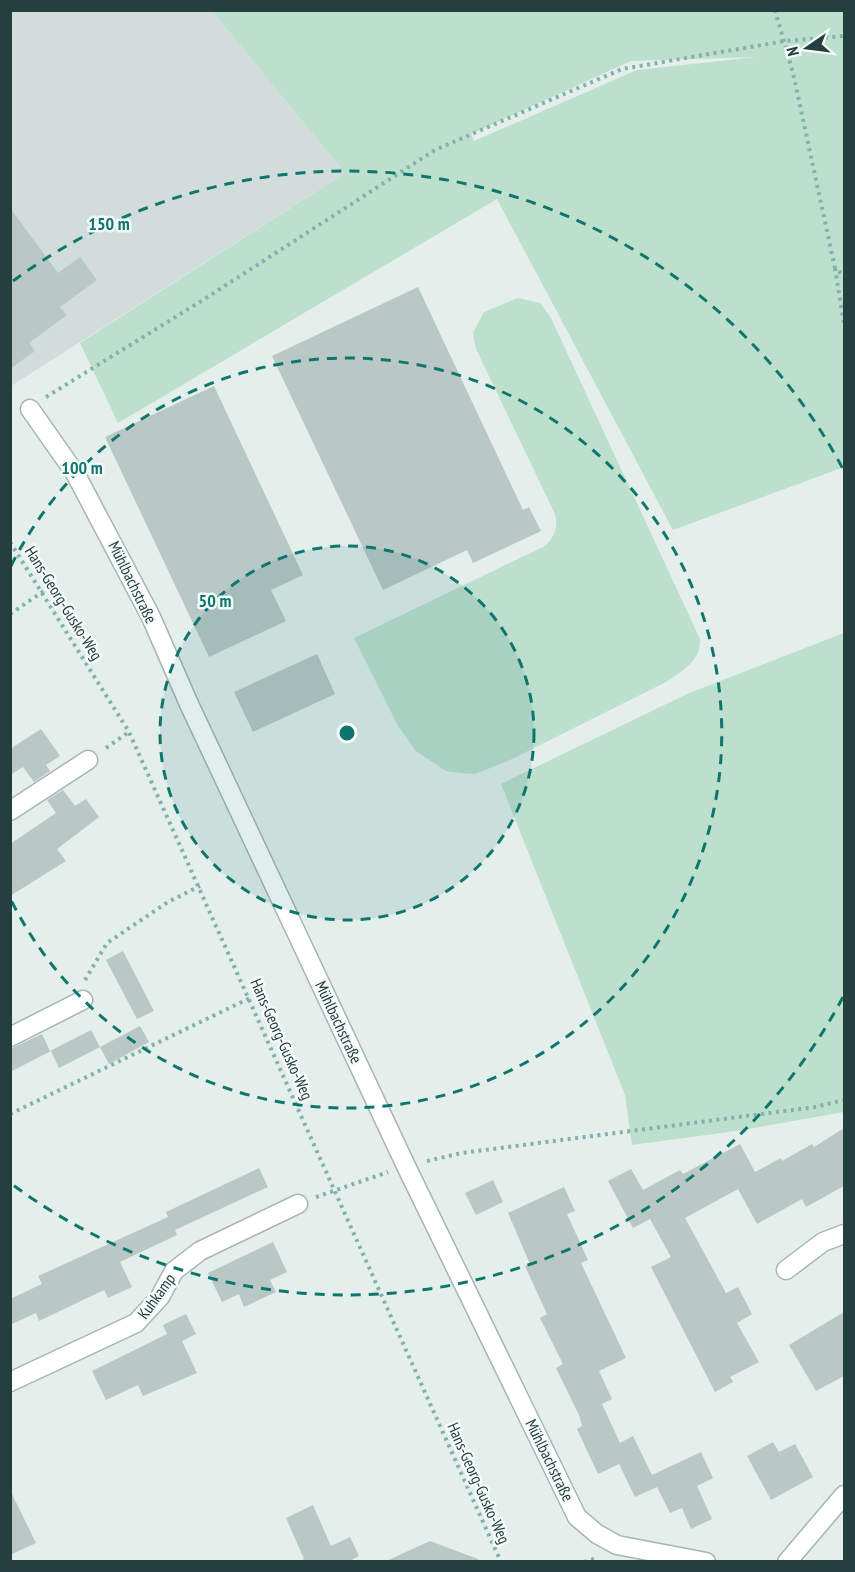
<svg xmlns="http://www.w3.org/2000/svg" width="855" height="1572" font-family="'PT Sans Narrow',sans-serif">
<rect width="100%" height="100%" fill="#e4eeeb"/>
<!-- built -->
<polygon fill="#d2dddb" points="11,11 212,11 345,173 11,386"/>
<!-- green -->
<g fill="#bddfcd" fill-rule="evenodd">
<path d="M 212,11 L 844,11 L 844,467 L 673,530 L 497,199 L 118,423 L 80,343 L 345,173 ZM 757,57 L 637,70 L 474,141 L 471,134 L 631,61 Z"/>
<path d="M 518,298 L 540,303 L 550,316 L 700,639 C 701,661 682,671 666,682 L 508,761 L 475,774 L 460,773 L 446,771 L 416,751 L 398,726 L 354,638 L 545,546 C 554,538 559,526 555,514 L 476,349 L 473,333 L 484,312 Z"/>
<polygon points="844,633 844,1112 743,1130 632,1145 625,1095 501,784 687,694"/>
</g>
<!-- building -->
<g fill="#b9c8c5">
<polygon points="10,208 58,273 80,257 97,280 60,307 67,315 29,343 35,351 10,369"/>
<polygon points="418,287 523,510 529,507 541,531 473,563 467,550 383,590 272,356"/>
<polygon points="214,386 303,575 271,590 286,621 209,657 105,437"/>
<polygon points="317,654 335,694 253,732 234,692"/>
<polygon points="41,729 60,756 46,765 50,771 34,782 23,767 10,775 10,749"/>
<polygon points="63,790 75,806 86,799 99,817 57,849 66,861 10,896 10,844 56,813 47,800"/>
<polygon points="123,951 154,1011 137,1019 106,960"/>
<polygon points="140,1026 149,1042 109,1064 100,1047 59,1068 51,1051 10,1072 10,1049 42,1034 50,1051 91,1030 100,1047"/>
<polygon points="844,1128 844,1186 806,1207 802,1199 757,1224 738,1189 685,1218 726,1293 738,1287 752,1314 737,1323 759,1362 730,1377 733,1382 715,1392 651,1267 671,1257 650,1219 633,1228 608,1181 631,1169 643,1190 680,1170 683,1174 740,1144 755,1172 781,1158 782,1161 812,1144 814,1147"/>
<polygon points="259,1168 268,1187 175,1230 177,1235 120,1262 132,1287 108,1298 104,1290 39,1321 36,1313 10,1325 10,1299 42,1284 38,1276 168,1217 166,1212"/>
<polygon points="493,1180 503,1202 476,1215 465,1193"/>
<polygon points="564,1187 575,1211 567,1214 588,1260 581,1263 626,1358 599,1371 612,1399 602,1404 620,1443 633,1436 652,1475 701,1452 713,1478 697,1486 712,1519 691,1529 682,1508 670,1513 657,1487 635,1497 619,1464 598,1474 577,1429 582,1426 579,1415 556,1368 563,1364 540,1318 547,1314 525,1266 530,1264 508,1213"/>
<polygon points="273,1242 287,1272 270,1280 276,1292 244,1307 239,1294 222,1302 208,1273"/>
<polygon points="844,1312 844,1376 816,1391 789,1345"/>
<polygon points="186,1314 196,1334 182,1341 197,1373 143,1396 138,1385 106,1400 92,1371 167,1334 163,1325"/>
<polygon points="773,1442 779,1452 795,1444 813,1477 771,1500 747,1456"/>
<polygon points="10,1490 36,1543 10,1555"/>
<polygon points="313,1505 331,1546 350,1537 359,1556 347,1562 298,1562 304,1559 286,1518"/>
<polygon points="430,1541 478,1559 478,1562 384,1562"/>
</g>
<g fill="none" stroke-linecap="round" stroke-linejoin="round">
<!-- minor casing -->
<g stroke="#a6b6b4" stroke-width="21">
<g id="minor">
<polyline points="30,409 75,473 151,617 189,704 406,1166 577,1517 597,1534 617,1545 706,1562"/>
<polyline points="10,811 88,760"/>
<polyline points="10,1037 83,1000"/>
<polyline points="786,1270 823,1242 844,1234"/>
<polyline points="10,1382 136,1323 160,1297 174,1271 200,1251 298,1204"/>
<polyline points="787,1562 844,1495"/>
</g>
</g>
<!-- path -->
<g stroke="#84b1ad" stroke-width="4" stroke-dasharray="3 4.5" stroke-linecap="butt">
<polyline points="775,10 793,73 835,268 844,276"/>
<polyline points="835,268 844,324"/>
<polyline points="46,397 203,300 435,150 622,69 785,41 844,36"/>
<polyline points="10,542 129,732 501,1562"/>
<polyline points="10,614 44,591"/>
<polyline points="106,748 129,732"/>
<polyline points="85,980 107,943 168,902 200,886"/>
<polyline points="10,1114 250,998"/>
<polyline points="427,1161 462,1153 815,1107 844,1100"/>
<polyline points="316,1197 388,1172"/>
<polyline points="584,1562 597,1558"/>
</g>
<!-- minor -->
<use href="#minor" stroke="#fff" stroke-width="18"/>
</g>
<!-- distance rings -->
<circle cx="347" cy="733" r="187" fill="#0f766e" fill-opacity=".12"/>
<g fill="none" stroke="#0f766e" stroke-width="3" stroke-dasharray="10 8">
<circle cx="347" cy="733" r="187"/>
<path d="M11 566A375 375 0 1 1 11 900"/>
<path d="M843 997A562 562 0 0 1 13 1185M13 281A562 562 0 0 1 843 469"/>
</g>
<g text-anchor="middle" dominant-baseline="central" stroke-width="5" stroke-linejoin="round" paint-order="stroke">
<!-- street labels -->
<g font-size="16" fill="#233f3e" stroke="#f5faf8">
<text transform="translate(133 582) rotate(64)">Mühlbachstraße</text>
<text transform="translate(64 603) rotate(58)">Hans-Georg-Gusko-Weg</text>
<text transform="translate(339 1022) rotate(65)">Mühlbachstraße</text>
<text transform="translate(282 1039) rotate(66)">Hans-Georg-Gusko-Weg</text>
<text transform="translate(156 1296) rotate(-54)">Kuhkamp</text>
<text transform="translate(550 1460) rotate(64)">Mühlbachstraße</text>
<text transform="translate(479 1483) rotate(66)">Hans-Georg-Gusko-Weg</text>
</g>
</g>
<circle cx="347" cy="733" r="9" fill="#0f766e" stroke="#f5faf8" stroke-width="3"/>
<g font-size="18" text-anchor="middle" font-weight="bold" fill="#0f766e" stroke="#f5faf8" stroke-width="5" stroke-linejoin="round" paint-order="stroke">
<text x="109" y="230">150 m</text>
<text x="82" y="474">100 m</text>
<text x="215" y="607">50 m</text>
</g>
<!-- border -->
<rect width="855" height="1572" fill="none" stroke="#233f3e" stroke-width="24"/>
<!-- north arrow -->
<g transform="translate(807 48) rotate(256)" stroke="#f5faf8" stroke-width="4.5" paint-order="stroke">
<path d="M0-4.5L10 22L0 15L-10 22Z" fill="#233f3e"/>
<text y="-9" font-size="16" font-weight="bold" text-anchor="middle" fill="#233f3e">N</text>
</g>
</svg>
